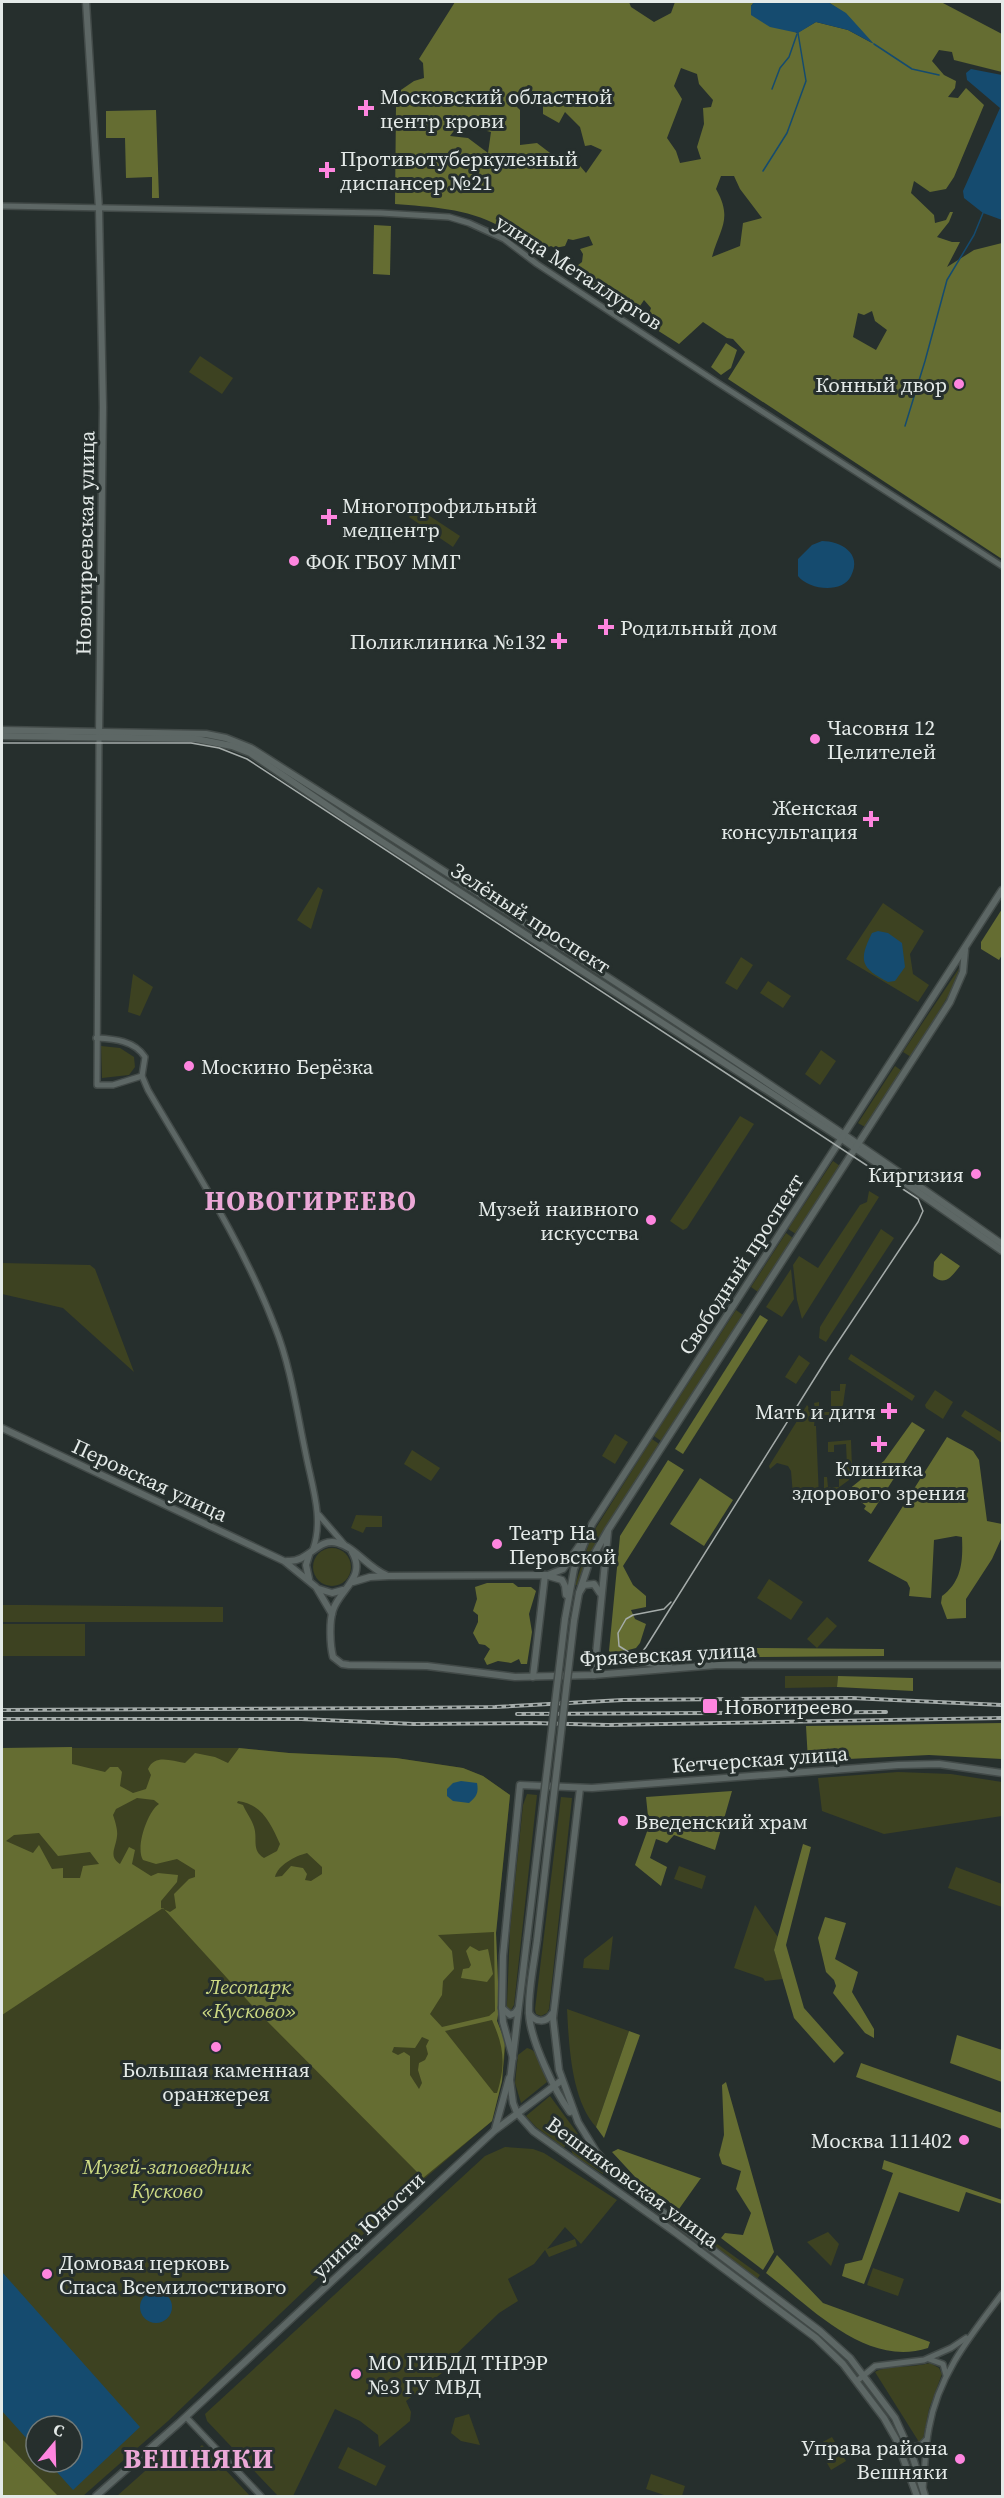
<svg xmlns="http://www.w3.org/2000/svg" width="1004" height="2498" font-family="'Source Serif 4',serif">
<rect width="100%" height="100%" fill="#262f2d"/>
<!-- green -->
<g fill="#3d4221" fill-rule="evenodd">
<polygon points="200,356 233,378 222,394 189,372"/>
<polygon points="416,507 460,536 453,547 409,517"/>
<polygon points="318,887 323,890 311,929 297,920"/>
<polygon points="883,903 924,931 910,954 913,974 929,985 918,1002 846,959"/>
<polygon points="741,957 753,965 737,990 725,983"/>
<polygon points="960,967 950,993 911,1057 903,1052"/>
<polygon points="133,974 153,987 140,1016 128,1012"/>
<polygon points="768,981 791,996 783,1008 760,993"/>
<polygon points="101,1046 120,1048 134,1057 135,1067 129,1075 102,1078"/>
<polygon points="821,1050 836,1061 820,1085 805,1074"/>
<polygon points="895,1066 902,1071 865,1127 858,1123"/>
<polygon points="740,1116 754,1124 687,1228 683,1230 670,1221"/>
<polygon points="833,1161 840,1166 796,1234 788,1229"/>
<polygon points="869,1191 879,1197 802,1319 797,1300 793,1265 799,1256 818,1268 860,1205 867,1202"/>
<polygon points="881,1229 894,1238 826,1342 819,1338 820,1327"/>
<polygon points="786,1233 793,1238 758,1292 751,1287"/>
<polygon points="2,1263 90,1265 95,1269 134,1372 63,1308 2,1294"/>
<polygon points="791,1269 794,1299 782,1317 766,1307"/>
<polygon points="736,1310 743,1315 661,1441 654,1436"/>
<polygon points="851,1354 915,1396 912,1401 848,1359"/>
<polygon points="799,1355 810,1363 796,1384 785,1377"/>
<polygon points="840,1384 846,1384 843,1405 835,1415 821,1415 815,1408 814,1403 819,1402 819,1412 831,1412 831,1391 840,1391"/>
<polygon points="935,1390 953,1402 943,1419 926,1408 925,1405"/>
<polygon points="807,1405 815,1416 814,1426 816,1426 819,1498 810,1505 803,1495 793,1495 791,1471 788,1466 777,1463 770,1469 769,1466"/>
<polygon points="965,1410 1002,1433 1002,1443 961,1416"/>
<polygon points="615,1434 628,1442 615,1464 602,1456"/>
<polygon points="652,1439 659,1444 596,1542 577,1585 575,1585 592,1534"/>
<polygon points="851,1440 852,1468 849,1480 834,1491 824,1493 824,1477 827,1477 828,1487 839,1487 839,1467 847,1466 846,1444 834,1445 834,1452 828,1452 828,1442"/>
<polygon points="412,1450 440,1468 431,1481 404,1464"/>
<polygon points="356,1515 382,1516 382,1527 366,1527 363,1533 351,1528"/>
<circle cx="332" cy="1567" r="19"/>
<polygon points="769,1579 803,1602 791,1620 757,1598"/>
<polygon points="2,1605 28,1605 223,1607 223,1622 2,1622"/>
<polygon points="827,1617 837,1626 817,1648 807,1639"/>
<rect x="2" y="1624" width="83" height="32"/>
<polygon points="785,1676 838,1676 837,1687 785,1688"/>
<path d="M 2,1748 L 239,1748 L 289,1753 L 396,1758 L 463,1768 L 483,1776 L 510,1795 L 496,1933 L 499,2008 L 497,2021 L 505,2041 L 505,2052 L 502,2081 L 492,2121 L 396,2203 L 168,2421 L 83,2496 L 2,2496 ZM 36,2426 L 72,2426 L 72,2462 L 36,2462 Z"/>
<polygon points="898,1772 951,1774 1002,1782 1002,1816 884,1834 822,1811 818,1778"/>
<polygon points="527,1794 537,1795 514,2005 511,2010 507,2009 507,2004 510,1930 523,1805"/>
<polygon points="561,1797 572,1798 549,2009 547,2013 541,2016 536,2014 535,2009"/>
<polygon points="679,1866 706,1876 702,1889 674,1879"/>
<polygon points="956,1867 1002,1884 1002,1907 948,1888"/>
<polygon points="755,1905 778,1937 774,1950 783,1979 765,1981 763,1978 734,1968"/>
<polygon points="613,1936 609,1970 583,1968 584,1959"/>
<path d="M 567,2009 L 629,2031 L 596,2127 C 571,2099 569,2045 567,2009 Z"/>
<path d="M 527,2048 C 541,2051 543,2070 547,2082 L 521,2103 L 515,2083 L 518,2055 Z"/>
<polygon points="550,2096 578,2134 569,2138 564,2148 536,2127 526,2116"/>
<polygon points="575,2142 584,2143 604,2169 603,2174 573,2155 571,2149"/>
<polygon points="505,2147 533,2149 544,2153 617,2200 581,2244 565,2227 547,2249 575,2239 577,2246 549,2257 545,2250 534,2264 508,2279 518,2301 499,2313 448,2362 451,2366 406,2401 411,2412 410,2421 379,2447 378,2435 360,2421 335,2409 293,2496 278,2496 207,2421 205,2414 485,2156"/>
<polygon points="680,2217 760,2275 757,2279 678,2220"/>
<polygon points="828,2232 839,2244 831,2266 807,2242"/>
<polygon points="873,2268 904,2279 898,2296 867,2285"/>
<path d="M 930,2363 L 939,2368 L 942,2374 L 929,2409 L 923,2439 L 919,2442 L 875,2372 C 887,2365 913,2368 930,2363 Z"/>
<polygon points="469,2414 480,2445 461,2441 451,2433 455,2418"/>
<polygon points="832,2437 846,2461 831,2470 817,2445"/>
<polygon points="202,2445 250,2496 117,2496 163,2455 176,2469"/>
<polygon points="348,2447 386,2466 376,2486 338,2468"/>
<polygon points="651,2474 685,2486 682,2496 667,2496 646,2489"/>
</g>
<!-- forest -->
<g fill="#656d32" fill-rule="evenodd">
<path d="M 455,2 L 629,2 L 631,7 L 654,22 L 671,13 L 675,2 L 754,2 L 751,6 L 797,33 L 816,22 L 848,30 L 872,43 L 846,14 L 828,2 L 941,2 L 1002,34 L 1002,72 L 954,60 L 952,52 L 939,50 L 932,61 L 944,75 L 956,81 L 955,88 L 948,97 L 958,98 L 966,88 L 984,105 L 954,177 L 946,189 L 930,192 L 914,181 L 911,193 L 934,215 L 935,223 L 946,220 L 950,212 L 953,212 L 949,222 L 937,237 L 952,242 L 960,242 L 947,267 L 974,250 L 1002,243 L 1002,559 L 728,379 L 745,352 L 733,339 L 727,338 L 703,322 L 679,344 L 646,323 L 651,308 L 644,300 L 634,315 L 547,259 L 558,256 L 577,266 L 582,262 L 583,254 L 580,249 L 593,245 L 589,236 L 573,240 L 568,239 L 565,246 L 555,248 L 551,246 C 531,255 516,236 499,226 C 467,208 430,207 395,204 L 396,105 L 398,92 L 414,81 L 424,78 L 423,63 L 419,59 ZM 681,68 L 697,74 L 699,84 L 713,100 L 711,107 L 703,108 L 704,124 L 697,147 L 701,159 L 680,163 L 676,151 L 667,138 L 682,99 L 674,86 ZM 512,102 L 533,106 L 543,104 L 543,114 L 559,123 L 565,112 L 580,127 L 585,146 L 591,145 L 602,150 L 586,173 L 575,160 L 554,156 L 537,143 L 520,145 L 520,110 ZM 459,124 L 491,132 L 488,153 L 468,138 L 450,136 ZM 721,176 L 734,176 L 740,189 L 762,218 L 743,223 L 740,246 L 712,257 C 720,228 733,219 716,189 ZM 872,311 L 875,321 L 887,330 L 876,350 L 853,337 L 858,313 L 864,315 Z"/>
<polygon points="156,110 159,198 152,198 152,177 126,178 125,138 106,138 106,111"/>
<polygon points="374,225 391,226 390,275 373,274"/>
<polygon points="726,343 737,350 731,368 721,375 711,367"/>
<polygon points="1002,909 1002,955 999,960 981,949 981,942"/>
<path d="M 941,1253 L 960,1266 C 952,1276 945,1287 933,1276 L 934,1262 Z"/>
<polygon points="760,1315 768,1320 683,1454 675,1449"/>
<polygon points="912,1422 925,1430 871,1514 864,1509 866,1506 855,1497 852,1500 843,1494 884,1461"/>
<path d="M 947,1437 L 973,1451 L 979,1460 L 987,1521 L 1002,1524 L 1002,1537 L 992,1559 L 966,1599 L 966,1618 L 947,1619 L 941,1603 L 942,1596 C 962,1581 963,1561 962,1537 L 956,1536 L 934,1540 L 931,1598 L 909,1596 L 910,1588 L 907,1582 L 868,1561 Z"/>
<polygon points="668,1460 684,1470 623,1566 633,1585 646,1596 646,1607 631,1610 635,1619 646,1624 640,1643 636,1648 613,1654 609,1651 620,1536"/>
<polygon points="700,1478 733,1500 704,1546 670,1524"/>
<polygon points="487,1583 513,1583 518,1587 531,1587 536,1591 529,1614 532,1632 527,1664 521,1664 519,1659 511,1663 498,1661 487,1665 484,1659 490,1649 485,1645 479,1644 473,1633 478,1622 478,1615 473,1611 477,1599 475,1587"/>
<polygon points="750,1648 884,1649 884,1656 750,1657"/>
<polygon points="838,1676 913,1678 913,1691 837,1687"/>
<polygon points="1002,1723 1002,1759 929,1755 808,1761 806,1726"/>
<path d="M 72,1747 L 72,1764 L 105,1772 L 110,1767 L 118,1767 L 122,1772 L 120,1786 L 133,1793 L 146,1789 L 151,1775 L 148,1769 C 155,1754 171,1761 185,1763 L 195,1753 L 215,1757 L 228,1763 L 239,1748 L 289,1753 L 396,1758 L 463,1768 L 483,1776 L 510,1795 L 496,1933 L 499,2008 L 497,2021 L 505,2041 L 502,2081 L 492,2121 L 423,2178 L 260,2014 L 163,1908 L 2,2015 L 2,1748 ZM 137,1798 L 154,1800 L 159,1804 C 148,1811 135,1847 143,1860 L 156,1864 L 177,1859 L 195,1870 L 195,1877 L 189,1879 L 174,1894 L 176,1908 L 170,1912 L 161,1908 L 161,1901 L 177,1882 L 178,1875 L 158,1873 L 151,1876 L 132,1864 L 135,1850 L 129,1847 L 120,1864 C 108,1856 116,1848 117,1836 C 118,1830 115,1821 113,1815 L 116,1809 ZM 238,1801 C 262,1804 271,1824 280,1844 L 277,1851 L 264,1858 C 251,1850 258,1839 254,1827 C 252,1820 246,1812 243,1805 L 237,1803 ZM 39,1833 L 58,1856 L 90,1852 L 99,1864 L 83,1866 L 80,1878 L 63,1878 L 63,1868 L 52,1869 L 39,1845 L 33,1853 L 6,1841 L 14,1835 ZM 307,1853 L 322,1867 L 322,1874 L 311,1881 L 305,1880 L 307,1874 L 303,1868 L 291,1866 L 282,1876 L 275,1877 C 278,1865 295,1856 307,1853 ZM 494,1932 L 495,2011 L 489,2016 L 442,2027 L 430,2014 L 442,1995 L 443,1981 L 454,1969 L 452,1951 L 438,1935 ZM 492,2020 C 504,2047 506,2064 497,2093 L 494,2093 L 445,2031 ZM 422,2037 L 429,2040 L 426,2046 L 428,2054 L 425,2060 L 419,2063 L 418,2070 L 422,2083 L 419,2089 L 410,2075 L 410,2056 L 404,2052 L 398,2055 L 392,2052 L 394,2047 L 415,2048 Z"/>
<polygon points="732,1791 715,1850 674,1835 667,1843 656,1839 650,1858 667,1867 661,1886 635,1865 649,1826 646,1797"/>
<polygon points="803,1844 811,1847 786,1945 804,2008 844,2053 834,2063 794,2018 774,1950"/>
<polygon points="825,1917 846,1923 835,1959 858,1972 852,1992 874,2029 874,2038 865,2033 833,1993 836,1986 834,1980 826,1972 818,1938"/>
<polygon points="470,1946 479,1951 488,1949 493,1974 487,1982 461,1978 463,1969 469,1968 471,1965 466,1951"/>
<polygon points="629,2031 640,2035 604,2138 596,2127"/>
<polygon points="957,2035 1002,2050 1002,2082 950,2063"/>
<polygon points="861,2063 1002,2113 1002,2129 856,2077"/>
<polygon points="726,2082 774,2252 763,2270 721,2238 725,2233 743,2235 751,2213 736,2189 741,2171 722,2164 719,2155 724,2135 722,2085"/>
<polygon points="618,2149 700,2178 701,2178 679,2209 637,2179 612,2152"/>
<polygon points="884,2160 1002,2200 1002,2204 966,2192 959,2212 899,2192 864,2284 842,2276 845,2264 862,2260 893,2173 882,2169"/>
<path d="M 777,2255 L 823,2303 L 930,2342 L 928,2348 C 866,2368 811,2307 766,2273 Z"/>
<polygon points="2,2439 58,2496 2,2496"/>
</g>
<!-- water -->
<g fill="#154b6f">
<polygon points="754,2 828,2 846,13 874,44 848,30 816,22 798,33 770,27 751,15 751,6"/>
<polygon points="971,69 1002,75 1002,220 983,213 964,198 963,191 1000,108 967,80 966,73"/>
<path d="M 822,541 C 840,541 863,553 851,576 C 842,594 809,590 798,576 L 798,559 L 812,545 Z"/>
<path d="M 878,931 L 888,933 L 902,943 L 905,967 L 895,981 L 888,982 C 861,968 858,961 872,933 Z"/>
<path d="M 461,1781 L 477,1783 C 479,1793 476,1797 469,1803 L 453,1801 L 447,1796 L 447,1789 L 453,1783 Z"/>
<polygon points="2,2272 140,2427 73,2490 48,2462 72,2462 72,2426 36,2426 36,2449 2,2411"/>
<circle cx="156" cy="2307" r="16"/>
</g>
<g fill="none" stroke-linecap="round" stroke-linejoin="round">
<!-- stream -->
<g stroke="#154b6f" stroke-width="1.5">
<polyline points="874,44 912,69 939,75"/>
<polyline points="772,89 780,68 789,57 797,34"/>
<polyline points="763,171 787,133 806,81 798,33"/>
<polyline points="905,426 925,361 947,280 974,235 983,213"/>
</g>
<!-- tertiary casing -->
<g stroke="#424a48" stroke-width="8">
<g id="tertiary">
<polyline points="2,206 381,213 449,217 469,223 504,239 537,264 718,383 1002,566"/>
<polyline points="99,738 97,1085 113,1085 142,1076"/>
<path d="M 96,1038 C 114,1039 134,1040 145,1057 L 142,1076 L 148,1090 C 193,1167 243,1243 275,1327 C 291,1367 297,1413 306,1455 C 312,1486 324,1519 313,1549"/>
<polyline points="319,1515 344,1544"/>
<polyline points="929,2359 943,2364 946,2375"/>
<polyline points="857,2381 875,2366 924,2360 951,2348 966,2338"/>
<polyline points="186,2417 261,2496"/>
<polyline points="901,2450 921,2445 926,2440"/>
<path d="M 923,2488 C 925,2468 925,2448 929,2428 C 938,2375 971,2335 1002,2294"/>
</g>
</g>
<!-- secondary casing -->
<g stroke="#424a48" stroke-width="9">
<g id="secondary">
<polyline points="86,2 99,209 103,407 99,734"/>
<path d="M 2,730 L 206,734 L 226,738 L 251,748 C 505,909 757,1071 1002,1244"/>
<polyline points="2,736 196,739 232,746 250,753 347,819 842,1139 1002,1251"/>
<polyline points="2,1428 284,1561 316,1587 332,1614"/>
<path d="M 352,1552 C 367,1577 340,1589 333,1610 C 329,1622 330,1645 333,1657 L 342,1664 L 349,1665 L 427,1666 L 515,1677 L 594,1675 L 716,1665 L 1002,1665"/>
<path d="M 287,1561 C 309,1563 317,1537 338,1543 C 355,1547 368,1568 386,1575"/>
<polyline points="548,1575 563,1569 579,1546"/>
<polyline points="309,1579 306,1565 309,1555"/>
<polyline points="353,1582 370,1577 389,1576 545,1575 562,1580 565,1586 566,1595"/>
<polyline points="319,1589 332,1593 343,1590"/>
<polyline points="579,1593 589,1563 608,1530 950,1002 963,972 965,950"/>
<polyline points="565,1619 574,1569 592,1524 1002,890"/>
<polyline points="574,1621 579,1593 584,1585 594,1584 600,1593"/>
<polyline points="595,1660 634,1661 669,1666"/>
<polyline points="594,1675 608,1532"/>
<polyline points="533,1677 545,1575"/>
<polyline points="580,1788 553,2018 559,2070 578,2122 597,2153 630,2187 820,2331 850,2358 895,2418 913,2458 925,2496"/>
<polyline points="527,1939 510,2080 513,2103 517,2113 533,2131 676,2233 816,2338 843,2364 884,2418 896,2439 917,2496"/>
<path d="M 537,1940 C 534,1964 528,1990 529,2014 C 530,2039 555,2092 570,2112"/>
<polyline points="502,2008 510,2015 515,2013 518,2009"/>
<path d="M 529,2013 C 535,2023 546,2023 552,2014"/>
<polyline points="513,2058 503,2022 502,2007 503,1956 520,1785 592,1788 898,1765 939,1764 1002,1773"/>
<polyline points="495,2129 509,2078"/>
<polyline points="96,2496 179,2423 494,2131 562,2080"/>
</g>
</g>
<!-- tertiary -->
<use href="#tertiary" stroke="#5d6765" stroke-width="5"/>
<!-- secondary -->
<use href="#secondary" stroke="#5d6765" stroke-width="6"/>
<!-- tram -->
<polyline stroke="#a5acaa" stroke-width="1.5" points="2,743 191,743 219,748 247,759 918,1199 923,1211 918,1222 828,1357 646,1647 642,1652 630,1653 619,1646 618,1633 626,1619 633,1615 664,1609 671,1602"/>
<!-- rail casing -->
<g stroke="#a5acaa" stroke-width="4">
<g id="rail">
<polyline points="2,1710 414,1708 495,1707 623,1700 851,1698 1002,1705"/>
<polyline points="517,1714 886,1712"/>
<polyline points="2,1719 301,1719 414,1724 532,1723 608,1725 1002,1718"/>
</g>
</g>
<!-- rail -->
<use href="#rail" stroke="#262f2d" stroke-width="1.5" stroke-dasharray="4.5" stroke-linecap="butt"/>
<!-- secondary-bridge casing -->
<g stroke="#424a48" stroke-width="9" stroke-linecap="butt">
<g id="secondary-bridge">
<polyline points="527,1939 565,1619"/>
<polyline points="537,1940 574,1621"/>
</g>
</g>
<!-- secondary-bridge -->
<use href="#secondary-bridge" stroke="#5d6765" stroke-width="6"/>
</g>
<!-- markers -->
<g fill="#fe85df" stroke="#262f2d" stroke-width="2">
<path d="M363 99h6v6h6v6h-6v6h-6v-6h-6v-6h6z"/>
<path d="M324 161h6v6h6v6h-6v6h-6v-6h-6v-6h6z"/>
<circle cx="959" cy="384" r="6"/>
<path d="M326 508h6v6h6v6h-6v6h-6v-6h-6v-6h6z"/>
<circle cx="294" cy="561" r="6"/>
<path d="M603 618h6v6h6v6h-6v6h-6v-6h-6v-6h6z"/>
<path d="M556 632h6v6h6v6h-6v6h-6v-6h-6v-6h6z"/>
<circle cx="815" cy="739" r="6"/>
<path d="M868 810h6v6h6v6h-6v6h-6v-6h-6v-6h6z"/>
<circle cx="189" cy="1066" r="6"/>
<circle cx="976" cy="1174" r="6"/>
<circle cx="651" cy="1220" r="6"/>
<path d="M886 1402h6v6h6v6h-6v6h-6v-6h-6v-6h6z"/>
<path d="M876 1435h6v6h6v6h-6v6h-6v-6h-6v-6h6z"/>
<circle cx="497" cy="1544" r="6"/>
<rect x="702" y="1698" width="16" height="16" rx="3"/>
<circle cx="623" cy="1821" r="6"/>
<circle cx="216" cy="2047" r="6"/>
<circle cx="964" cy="2140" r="6"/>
<circle cx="47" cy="2274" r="6"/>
<circle cx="356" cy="2374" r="6"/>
<circle cx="960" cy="2459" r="6"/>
</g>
<g text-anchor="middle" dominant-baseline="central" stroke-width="6" stroke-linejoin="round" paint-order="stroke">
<!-- poi labels -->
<g font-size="21" fill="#e4eae8" stroke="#262f2d" text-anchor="start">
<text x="380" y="96">Московский областной<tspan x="380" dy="24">центр крови</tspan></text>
<text x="340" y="158">Противотуберкулезный<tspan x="340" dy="24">диспансер №21</tspan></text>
<text x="947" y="384" text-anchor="end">Конный двор</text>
<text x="342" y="505">Многопрофильный<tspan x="342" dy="24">медцентр</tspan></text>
<text x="306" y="561">ФОК ГБОУ ММГ</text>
<text x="620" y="627">Родильный дом</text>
<text x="546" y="641" text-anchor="end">Поликлиника №132</text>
<text x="827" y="727">Часовня 12<tspan x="827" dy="24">Целителей</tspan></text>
<text x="858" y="807" text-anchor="end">Женская<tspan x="858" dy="24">консультация</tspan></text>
<text x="201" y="1066">Москино Берёзка</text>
<text x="964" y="1174" text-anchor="end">Киргизия</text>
<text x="639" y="1208" text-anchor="end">Музей наивного<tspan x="639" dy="24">искусства</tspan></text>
<text x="876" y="1411" text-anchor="end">Мать и дитя</text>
<text x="879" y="1468" text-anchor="middle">Клиника<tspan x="879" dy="24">здорового зрения</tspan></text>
<text x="509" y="1532">Театр На<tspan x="509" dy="24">Перовской</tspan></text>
<text x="724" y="1706">Новогиреево</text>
<text x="635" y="1821">Введенский храм</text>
<text x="216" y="2069" text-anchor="middle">Большая каменная<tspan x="216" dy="24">оранжерея</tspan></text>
<text x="952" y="2140" text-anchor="end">Москва 111402</text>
<text x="59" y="2262">Домовая церковь<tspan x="59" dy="24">Спаса Всемилостивого</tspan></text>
<text x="368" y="2362">МО ГИБДД ТНРЭР<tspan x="368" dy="24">№3 ГУ МВД</tspan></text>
<text x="948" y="2447" text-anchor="end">Управа района<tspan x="948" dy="24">Вешняки</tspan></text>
</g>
<!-- street labels -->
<g font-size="21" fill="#e4eae8" stroke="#262f2d">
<text transform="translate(579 272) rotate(33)">улица Металлургов</text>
<text transform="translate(85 543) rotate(-89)">Новогиреевская улица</text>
<text transform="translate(531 918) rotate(33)">Зелёный проспект</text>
<text transform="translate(741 1264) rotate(-57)">Свободный проспект</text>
<text transform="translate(150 1480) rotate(25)">Перовская улица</text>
<text transform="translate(668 1654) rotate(-3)">Фрязевская улица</text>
<text transform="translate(760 1759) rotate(-4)">Кетчерская улица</text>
<text transform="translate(633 2182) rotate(36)">Вешняковская улица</text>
<text transform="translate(368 2225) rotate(-43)">улица Юности</text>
</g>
<!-- park labels -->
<g font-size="21" font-style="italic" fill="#cdda83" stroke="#262f2d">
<text x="249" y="1986">Лесопарк<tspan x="249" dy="24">«Кусково»</tspan></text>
<text x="167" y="2166">Музей-заповедник<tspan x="167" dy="24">Кусково</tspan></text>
</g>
<!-- district labels -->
<g font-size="27" font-weight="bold" letter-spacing="1.5" fill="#eba8d7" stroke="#262f2d">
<text x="311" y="1200">НОВОГИРЕЕВО</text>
<text x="199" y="2458">ВЕШНЯКИ</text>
</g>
</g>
<!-- border -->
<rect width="1004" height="2498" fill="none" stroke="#e4eae8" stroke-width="6"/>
<!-- north arrow -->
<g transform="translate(54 2444) rotate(19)"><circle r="28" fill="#262f2d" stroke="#727a78" stroke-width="1.5"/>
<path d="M0-4.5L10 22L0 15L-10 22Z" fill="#fe85df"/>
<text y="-9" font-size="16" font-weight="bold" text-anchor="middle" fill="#e4eae8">С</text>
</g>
</svg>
